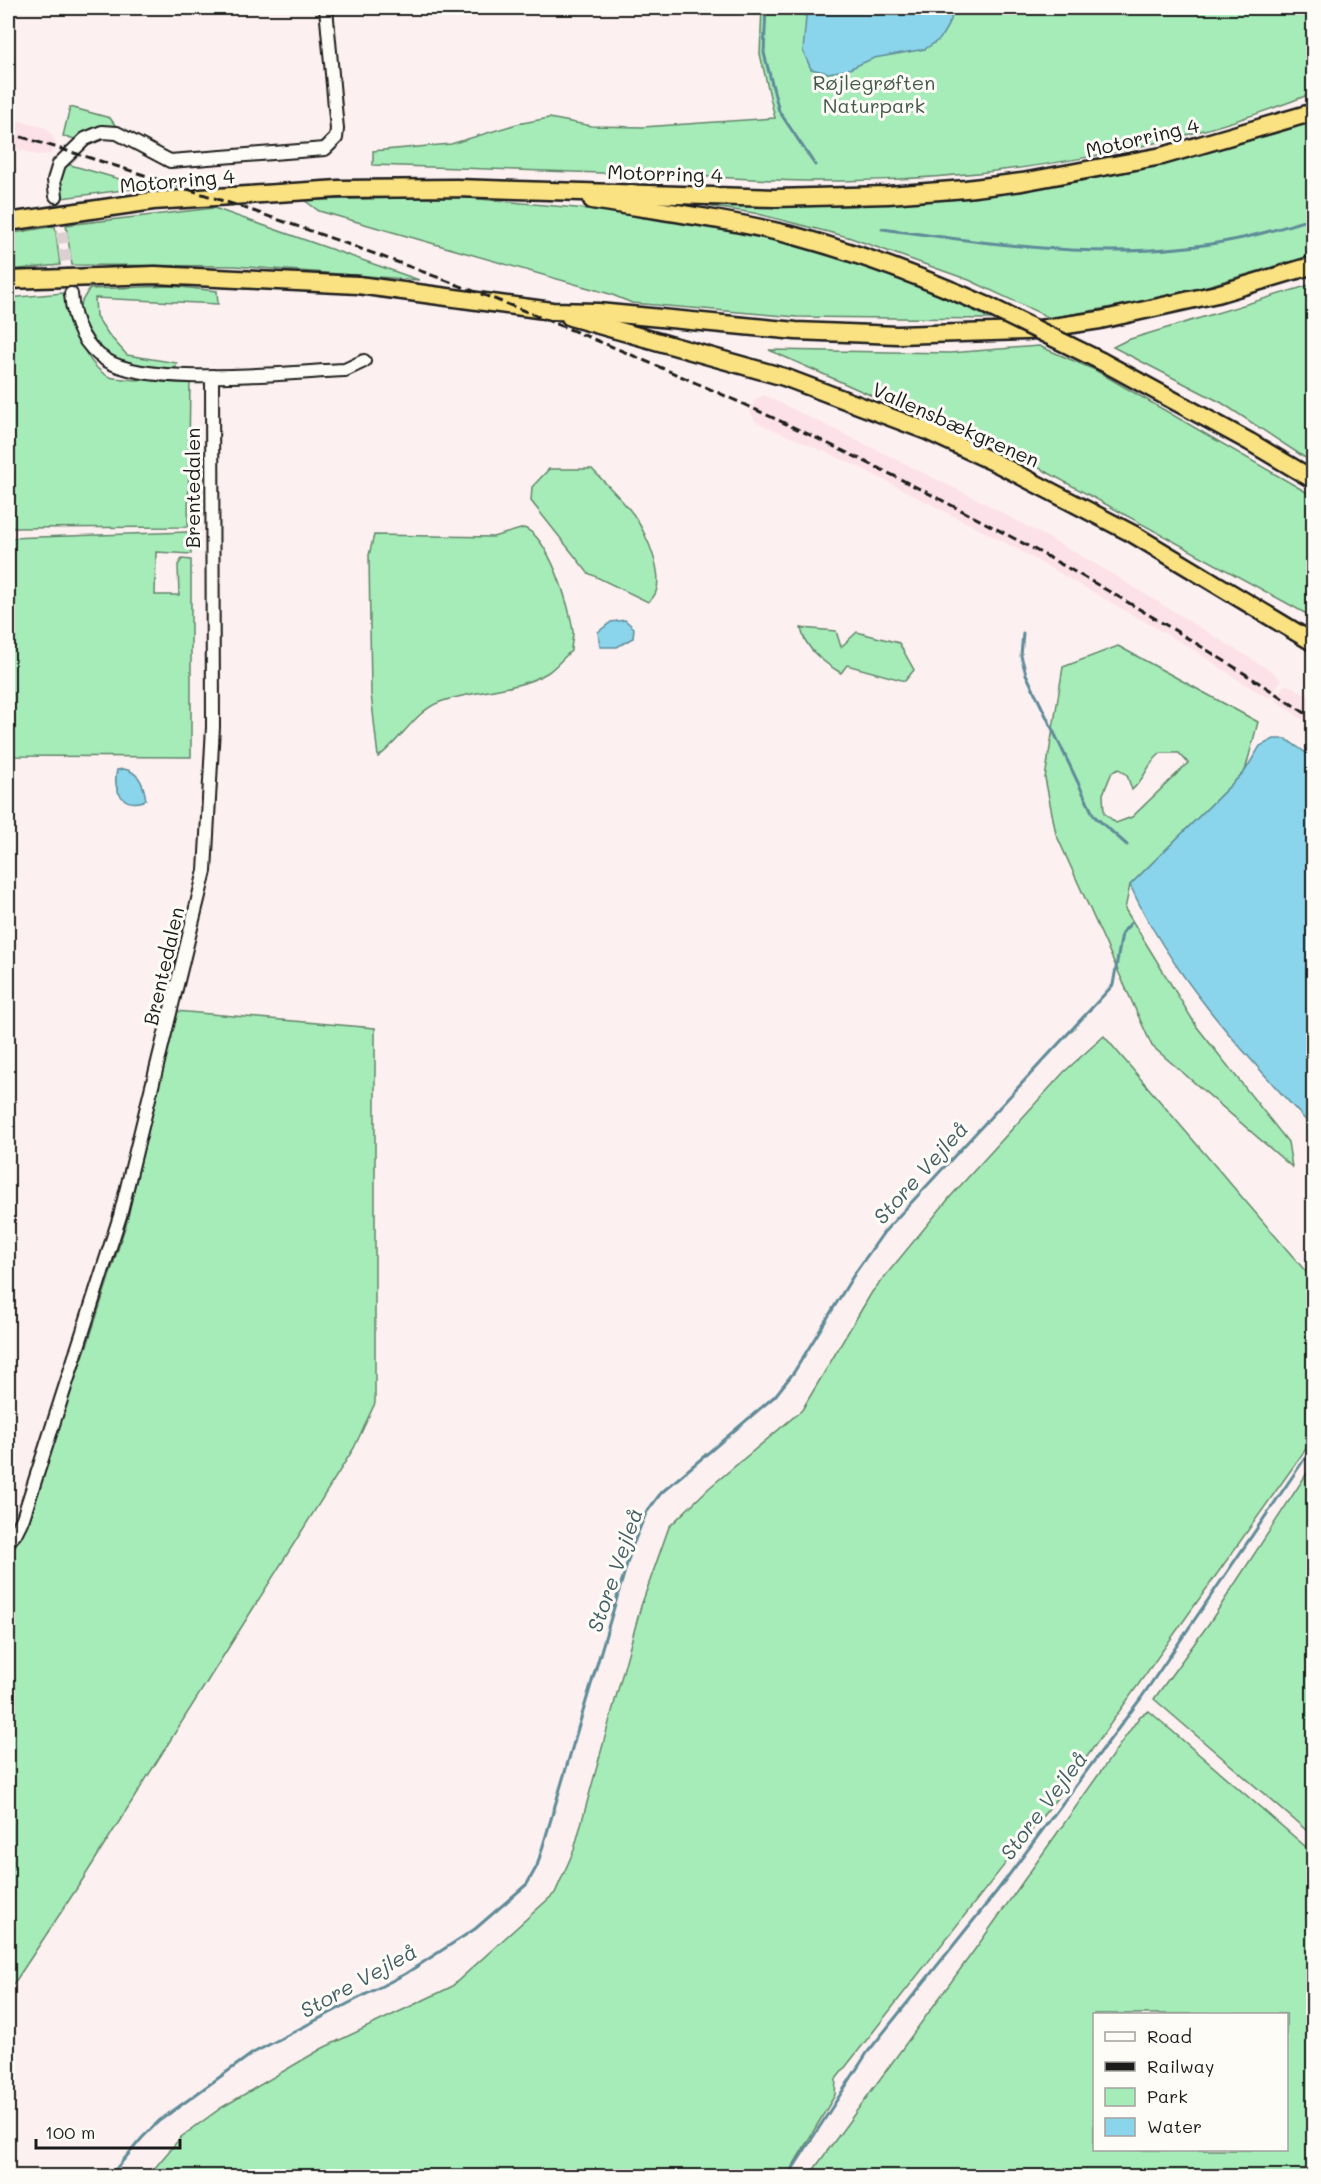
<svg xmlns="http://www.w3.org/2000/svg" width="1321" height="2184" font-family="Mali,sans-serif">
<rect width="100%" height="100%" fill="#fdf0f0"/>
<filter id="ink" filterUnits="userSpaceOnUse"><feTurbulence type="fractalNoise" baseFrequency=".0167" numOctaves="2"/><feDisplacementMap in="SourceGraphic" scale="12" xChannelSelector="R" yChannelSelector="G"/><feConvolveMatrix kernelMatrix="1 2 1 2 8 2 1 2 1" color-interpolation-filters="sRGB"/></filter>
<g filter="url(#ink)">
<!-- built -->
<g fill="#fce2e8">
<polygon points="8,118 46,128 55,140 51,154 38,155 8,147"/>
<polygon points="764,395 981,501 1094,563 1273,672 1281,680 1270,698 1260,694 1189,647 1015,548 855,465 756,422 750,412 755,400"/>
<polygon points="1284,685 1291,686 1313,699 1313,727 1275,700"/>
</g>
<!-- green -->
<g fill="#a6ecb8" stroke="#61846a" stroke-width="1.5" fill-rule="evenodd">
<path d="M 762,8 L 1313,8 L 1313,93 C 1166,152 999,179 841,181 C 790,182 739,178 688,176 C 583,172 478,169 373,165 L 373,151 L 451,144 L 517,124 L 549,118 L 592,126 L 643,127 L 775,118 L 760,54 Z"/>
<polygon points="70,107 110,118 115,125 113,127 95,129 75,139 63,136"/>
<path d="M 1313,121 L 1313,255 L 1169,297 L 1050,318 L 969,280 L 848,237 L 754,213 L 707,206 L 707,203 C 913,216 1118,186 1313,121 Z"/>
<polygon points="67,164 147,187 62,198 60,174"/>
<polygon points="458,197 683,218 857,259 992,319 797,317 632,303 610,294 319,211 304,200"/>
<polygon points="214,208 419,280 235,266 72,265 66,225"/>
<polygon points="55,226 60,265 8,270 8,234"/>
<polygon points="1313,284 1313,463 1222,403 1113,347 1127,340"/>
<path d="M 171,286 L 217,291 L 218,304 L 95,298 L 96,316 L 109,335 L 127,355 L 177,363 L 175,369 C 125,365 93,360 79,306 L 89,289 Z"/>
<path d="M 63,293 C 71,318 84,367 110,377 C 120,381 176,380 190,381 L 188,527 L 8,528 L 8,298 Z"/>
<polygon points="1039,346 1095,370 1313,496 1312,617 981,436 877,398 769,350 950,353"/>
<path d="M 549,469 L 592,469 C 606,484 621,498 633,514 C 646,532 672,587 648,602 L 588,573 L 531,501 L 532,487 Z"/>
<path d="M 524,528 C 549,537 570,606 573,632 C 573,638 571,645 571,651 C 563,658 555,668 547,673 C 514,692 474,690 440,702 C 415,711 400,742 378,757 L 371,694 L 369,555 L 374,535 L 493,537 Z"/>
<polygon points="189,532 191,554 156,552 155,595 179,595 178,565 182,559 191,560 191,757 8,756 8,538"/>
<path d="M 801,628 L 836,631 L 841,647 L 857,632 L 899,643 L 914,670 L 905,681 L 847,665 L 841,673 C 823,662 805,649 801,628 Z"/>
<path d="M 1118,646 L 1258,722 L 1245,771 L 1130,885 L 1125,909 L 1197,1027 L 1288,1142 L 1292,1167 L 1152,1046 L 1056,834 L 1045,778 L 1063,667 ZM 1161,753 L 1179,753 L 1188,763 L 1132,817 L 1116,823 L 1104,813 L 1103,794 L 1112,772 L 1119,769 L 1127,775 L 1132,790 C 1148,775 1145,766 1161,753 Z"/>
<polygon points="175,1011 375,1028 375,1403 354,1448 83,1879 9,1991 8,1548 16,1545 89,1340 127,1221"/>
<polygon points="1104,1036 1313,1280 1313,1439 1064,1789 836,2079 835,2095 787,2176 148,2176 181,2137 221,2108 323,2048 451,1987 555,1893 574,1850 641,1606 669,1527 709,1488 802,1410 872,1292 951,1196 1064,1072"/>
<polygon points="1313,1464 1314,1836 1313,1836 1154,1699 1210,1622"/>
<path d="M 1149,1711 L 1313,1853 L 1313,2176 L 809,2176 L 981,1941 L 1140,1716 ZM 1286,2014 L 1286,2150 L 1094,2150 L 1094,2014 Z"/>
</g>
<!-- water -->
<g fill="#8ad5eb" stroke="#5e8b98" stroke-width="1.5">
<polygon points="801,8 953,8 951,20 940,39 925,49 874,58 847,70 828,73 811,69 803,51 806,17"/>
<polygon points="625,620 634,628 633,638 617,647 600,647 598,632 611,622"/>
<path d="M 1274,739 L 1286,739 L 1313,758 L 1313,913 L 1310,909 L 1314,921 L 1313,1128 C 1245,1054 1172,977 1130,885 L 1245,771 L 1260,746 Z"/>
<path d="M 124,769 C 140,772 144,786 146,800 C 124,809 112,792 117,770 Z"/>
</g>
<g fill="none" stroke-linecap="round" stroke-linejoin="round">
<!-- stream -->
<g stroke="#5e8b98" stroke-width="3">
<polyline points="766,8 764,53 779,111 815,165"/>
<path d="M 882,229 C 1001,245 1120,264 1238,239 C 1264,234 1289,225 1314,218"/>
<polyline points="1023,633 1021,656 1026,674 1094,816 1127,845"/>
<polyline points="110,2176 142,2138 159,2121 253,2053 405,1974 475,1929 527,1884 537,1866 632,1547 646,1513 661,1493 775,1396 794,1372 855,1273 884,1232 1113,985 1122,933 1131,923"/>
<polyline points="788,2176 867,2053 997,1891 1141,1698 1314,1445"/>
</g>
<!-- minor-tunnel -->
<polyline stroke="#dbd0d0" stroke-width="12" stroke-dasharray="12 6" stroke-linecap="butt" points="56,196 71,294"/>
<!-- minor casing -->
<g stroke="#1c1c1c" stroke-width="16">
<g id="minor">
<polyline points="56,196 54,180 59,164 85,139 102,132 117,133 170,161 325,149 336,138 337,129 326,8"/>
<path d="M 71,294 C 73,320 82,345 106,360 C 149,388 290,372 345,370 L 364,361"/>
<polyline points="8,1541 15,1534 23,1518 120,1216 205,871 213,727 212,376"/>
</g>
</g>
<!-- highway casing -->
<g stroke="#1c1c1c" stroke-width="21">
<g id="highway">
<path d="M 592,200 C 660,211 728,219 795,236 C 861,254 925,278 988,306"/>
<polyline points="8,222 153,201 339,189 456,188 775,198 888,195 966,189 1022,182 1162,156 1314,112"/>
<polyline points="8,280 155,275 358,285 552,311 598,312 796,331 897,335 1026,331 1100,320 1217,294 1314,265"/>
<polyline points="570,317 784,377 927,431 998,464 1133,534 1314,643"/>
<polyline points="1101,361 1250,442 1314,480"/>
</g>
</g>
<!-- minor -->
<use href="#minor" stroke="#fdfcf7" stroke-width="12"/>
<!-- highway -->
<use href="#highway" stroke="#fae181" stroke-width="16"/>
<!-- rail -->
<path stroke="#1c1c1c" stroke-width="3" stroke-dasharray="9 4.5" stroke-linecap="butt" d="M 8,133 C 462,268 919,454 1314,719"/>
<!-- highway-bridge casing -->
<g stroke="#1c1c1c" stroke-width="21" stroke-linecap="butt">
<polyline id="highway-bridge" points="988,306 1101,361"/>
</g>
<!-- highway-bridge -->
<use href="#highway-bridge" stroke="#fae181" stroke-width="16"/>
</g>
</g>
<g text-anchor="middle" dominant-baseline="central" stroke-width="6" stroke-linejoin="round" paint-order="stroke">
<!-- park labels -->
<g font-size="20" fill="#455a4b" stroke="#fdfcf7">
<text x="874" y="82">Røjlegrøften<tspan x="874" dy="23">Naturpark</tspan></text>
</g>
<!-- street labels -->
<g font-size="20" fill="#1c1c1c" stroke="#fdfcf7">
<text transform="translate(1142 137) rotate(-13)">Motorring 4</text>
<text transform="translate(665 173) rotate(2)">Motorring 4</text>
<text transform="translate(177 180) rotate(-5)">Motorring 4</text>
<text transform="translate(956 424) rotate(24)">Vallensbækgrenen</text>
<text transform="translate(192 488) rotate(-90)">Brentedalen</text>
<text transform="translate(163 966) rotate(-77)">Brentedalen</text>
</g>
<!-- water labels -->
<g font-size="21" font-style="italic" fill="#425d64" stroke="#fdfcf7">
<text transform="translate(920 1172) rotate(-48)">Store Vejleå</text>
<text transform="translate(614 1570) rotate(-71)">Store Vejleå</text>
<text transform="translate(1043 1805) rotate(-53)">Store Vejleå</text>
<text transform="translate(358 1980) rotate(-29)">Store Vejleå</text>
</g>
</g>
<!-- margin -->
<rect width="1321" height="2184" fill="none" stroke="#fdfcf7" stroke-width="30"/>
<rect x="15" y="15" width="1291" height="2154" fill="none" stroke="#1c1c1c" stroke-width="2" filter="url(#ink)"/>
<!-- legend -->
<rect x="1093" y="2013" width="195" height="138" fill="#fdfcf7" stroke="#a3a29f" stroke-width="1.5"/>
<rect x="1105" y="2032" width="30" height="9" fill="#fdfcf7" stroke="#a3a29f" stroke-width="1.5"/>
<text x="1147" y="2043" font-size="18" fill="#1c1c1c">Road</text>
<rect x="1105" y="2062" width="30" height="9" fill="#1c1c1c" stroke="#a3a29f" stroke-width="1.5"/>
<text x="1147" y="2073" font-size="18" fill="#1c1c1c">Railway</text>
<rect x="1105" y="2088" width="30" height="18" fill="#a6ecb8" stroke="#a3a29f" stroke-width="1.5"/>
<text x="1147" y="2103" font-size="18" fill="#1c1c1c">Park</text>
<rect x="1105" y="2118" width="30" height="18" fill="#8ad5eb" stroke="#a3a29f" stroke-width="1.5"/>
<text x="1147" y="2133" font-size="18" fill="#1c1c1c">Water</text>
<!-- scale -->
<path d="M36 2139v9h144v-9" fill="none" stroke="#1c1c1c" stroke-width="3"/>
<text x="45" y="2139" font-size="18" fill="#1c1c1c" stroke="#fdfcf7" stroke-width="4.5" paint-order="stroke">100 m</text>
</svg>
